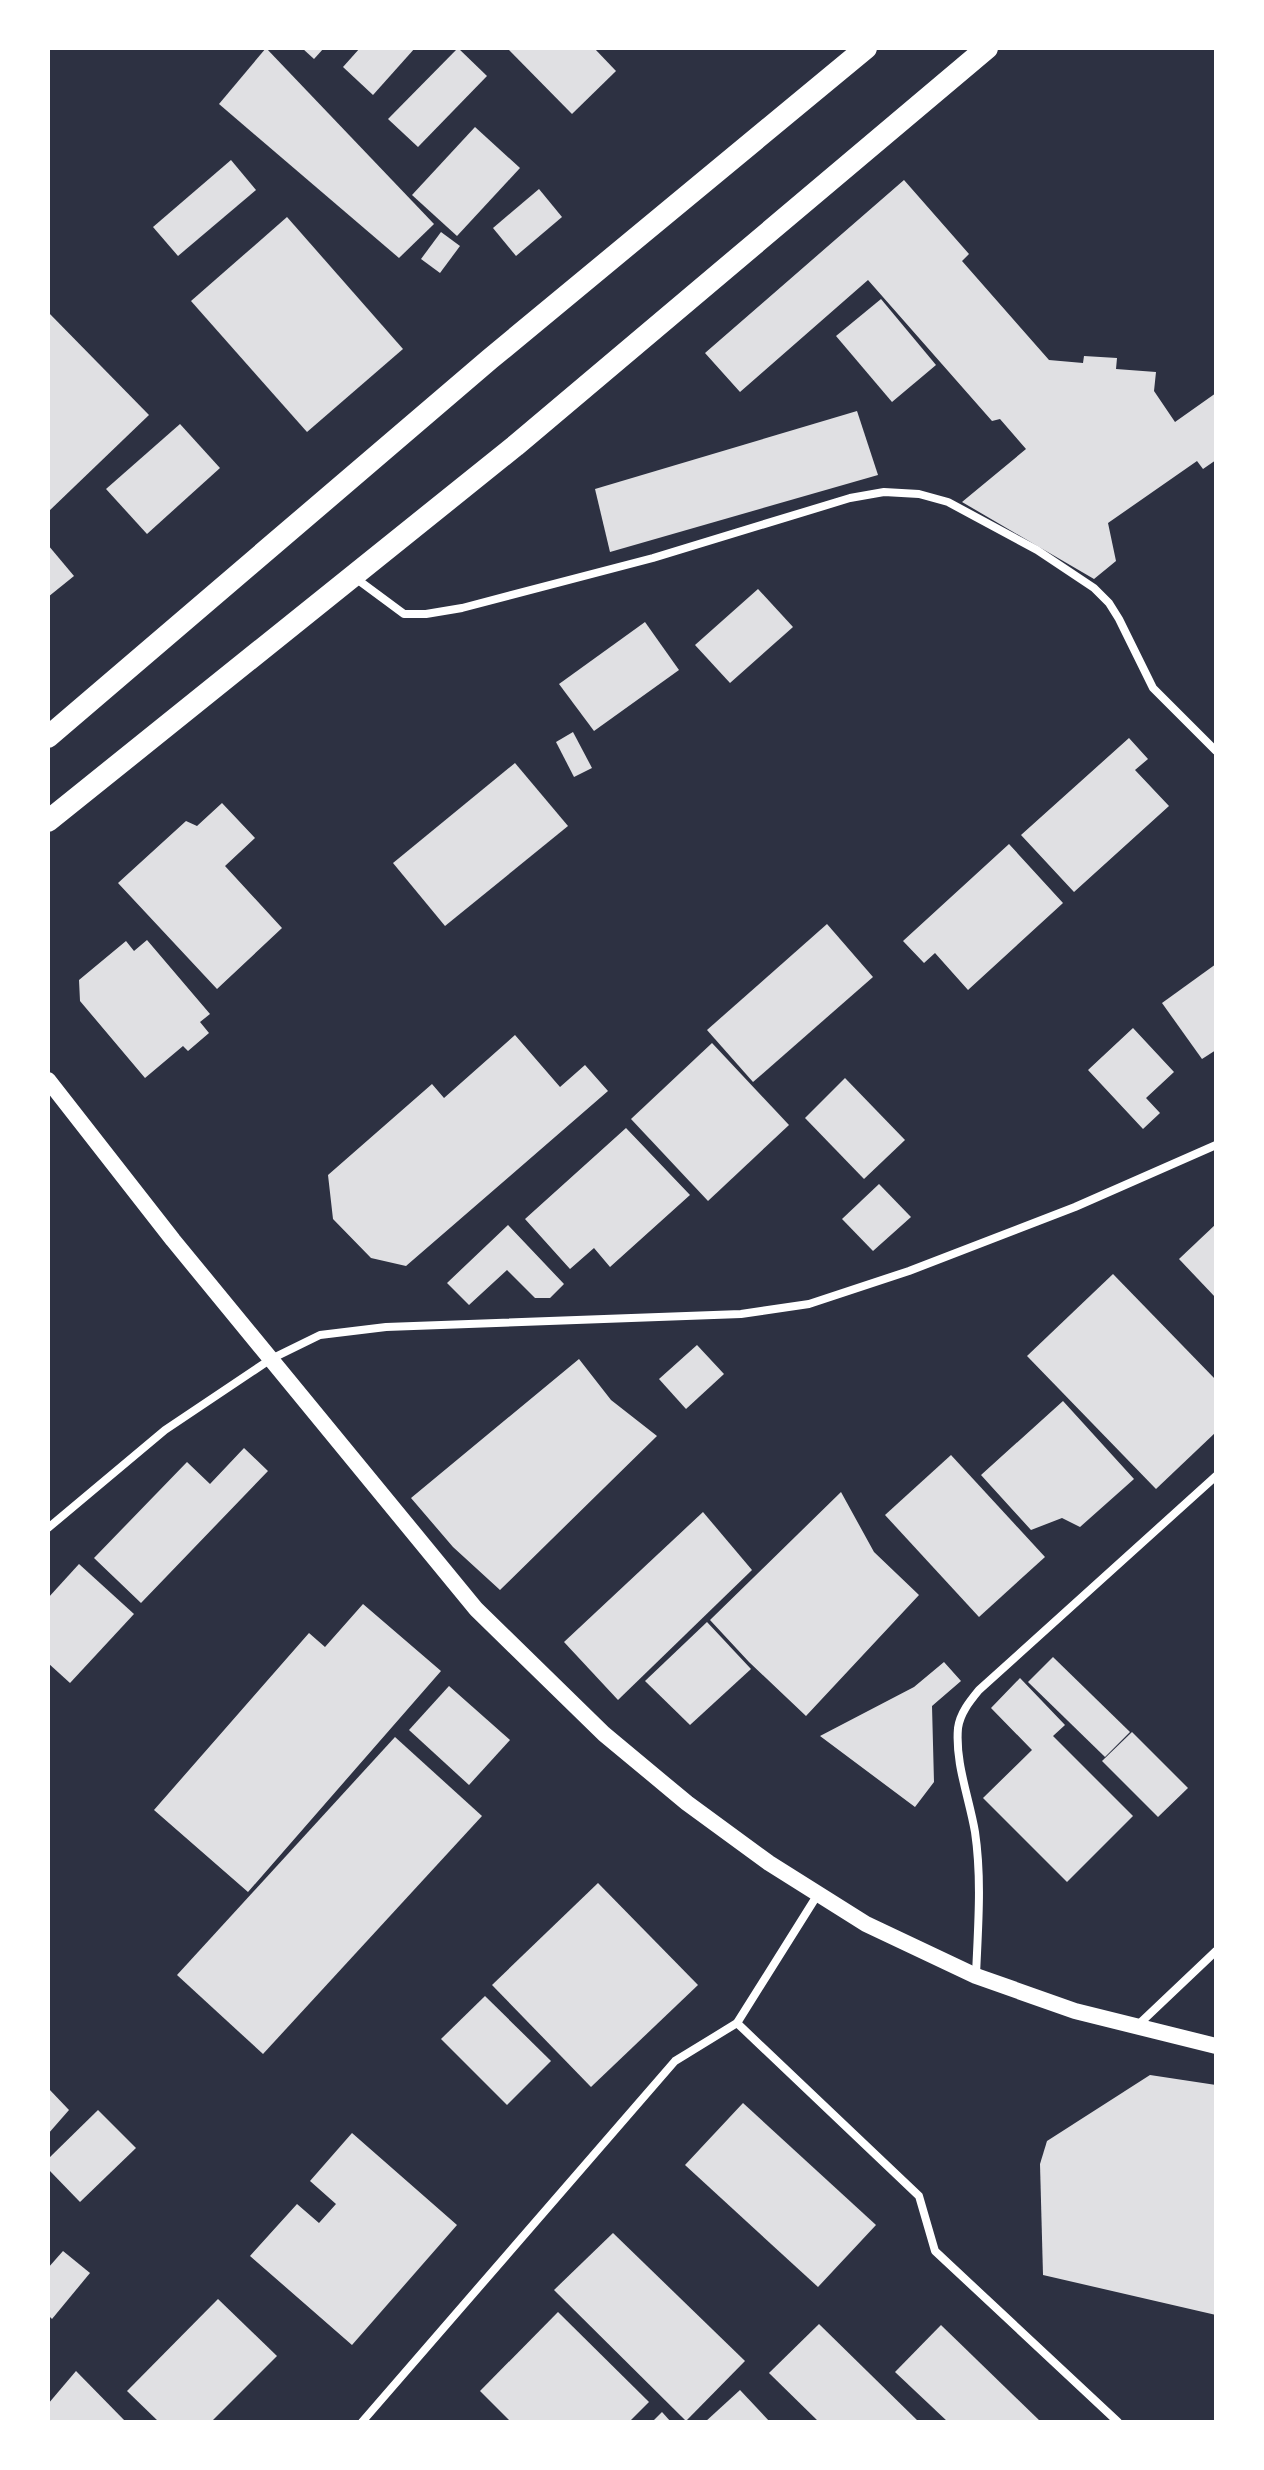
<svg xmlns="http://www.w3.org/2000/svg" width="1264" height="2470" font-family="Figtree,sans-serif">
<rect width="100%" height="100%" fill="#2d3142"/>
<!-- building -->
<g fill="#e0e0e3">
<polygon points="266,48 434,224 399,258 219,104"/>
<polygon points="302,48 324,48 314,59"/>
<polygon points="360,48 415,48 373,95 343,67"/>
<polygon points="458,48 487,76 418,147 388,119"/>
<polygon points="507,48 594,48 616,71 572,114"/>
<polygon points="475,127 520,168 457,236 412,195"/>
<polygon points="231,160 256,190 178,256 153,227"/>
<polygon points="904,180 969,254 962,261 1049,360 1083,363 1084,356 1117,358 1116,369 1156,372 1154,391 1175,422 1216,393 1216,460 1203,469 1197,461 1108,523 1116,561 1094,579 962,502 1026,449 1000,419 992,421 868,280 740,392 705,353"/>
<polygon points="539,189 562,217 516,256 493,228"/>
<polygon points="287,217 403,349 307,432 191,301"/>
<polygon points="441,232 460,246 440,273 421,259"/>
<polygon points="881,299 936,365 892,402 836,336"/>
<polygon points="48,312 149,415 48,512"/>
<polygon points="857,411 878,475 610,552 595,489"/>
<polygon points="180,424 220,468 147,534 106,489"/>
<polygon points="48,545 74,576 48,597"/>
<polygon points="758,589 793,627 730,683 695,645"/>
<polygon points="645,622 679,670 594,731 559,684"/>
<polygon points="573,732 592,768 574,777 556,742"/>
<polygon points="1129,738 1148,759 1135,770 1169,806 1074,892 1021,835"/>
<polygon points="515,763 568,826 445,926 393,863"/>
<polygon points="222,803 255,838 225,866 282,928 217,989 118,883 186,821 197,826"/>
<polygon points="1009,844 1063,903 968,990 935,953 924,963 903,941"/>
<polygon points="827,924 873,977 753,1082 707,1030"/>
<polygon points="147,940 210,1014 200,1022 209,1033 188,1051 183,1046 145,1078 80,1001 79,980 126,941 134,951"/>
<polygon points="1216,964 1216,1050 1202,1059 1162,1003"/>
<polygon points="1133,1028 1174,1072 1146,1098 1160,1113 1143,1129 1088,1070"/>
<polygon points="515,1035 560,1087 585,1065 608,1091 406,1266 371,1258 333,1219 328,1175 432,1084 444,1098"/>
<polygon points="712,1043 789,1125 708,1201 631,1119"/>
<polygon points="845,1078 905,1140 864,1179 805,1118"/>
<polygon points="626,1128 690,1195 610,1267 594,1248 570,1269 525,1219"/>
<polygon points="879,1184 911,1217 873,1251 842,1219"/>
<polygon points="1216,1224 1216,1298 1179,1259"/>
<polygon points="508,1225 564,1284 550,1298 535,1298 507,1270 469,1305 447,1283"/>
<polygon points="1113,1274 1216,1380 1216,1432 1156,1489 1027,1356"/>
<polygon points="697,1345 724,1374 686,1409 659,1379"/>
<polygon points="579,1359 611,1400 657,1436 500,1590 453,1547 411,1498"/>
<polygon points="1063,1401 1134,1479 1080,1527 1062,1518 1031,1530 981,1475"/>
<polygon points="244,1448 268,1471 141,1603 94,1558 187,1462 210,1484"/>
<polygon points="951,1455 1045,1557 979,1617 885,1515"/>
<polygon points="841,1492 874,1552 919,1595 806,1716 749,1662 710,1620"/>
<polygon points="703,1512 752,1570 618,1700 564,1642"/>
<polygon points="79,1564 134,1614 70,1683 48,1663 48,1598"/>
<polygon points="363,1604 441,1671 248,1892 154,1810 309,1633 325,1647"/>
<polygon points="707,1622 751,1669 690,1725 645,1681"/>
<polygon points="1053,1657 1130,1732 1105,1757 1028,1682"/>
<polygon points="944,1662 961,1681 932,1706 934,1782 915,1807 820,1736 914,1687"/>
<polygon points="1020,1678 1065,1725 1053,1736 1133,1816 1067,1882 983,1798 1032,1750 991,1708"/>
<polygon points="449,1686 510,1740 469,1785 409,1730"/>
<polygon points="1132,1732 1188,1788 1158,1817 1102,1761"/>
<polygon points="395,1737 482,1816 263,2054 177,1975"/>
<polygon points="598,1883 698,1985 591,2087 492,1985"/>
<polygon points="485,1996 551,2061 507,2105 441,2039"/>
<polygon points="1150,2075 1216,2085 1216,2315 1043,2275 1040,2164 1047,2141"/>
<polygon points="48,2088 69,2110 48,2134"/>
<polygon points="743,2103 876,2225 818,2287 685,2165"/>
<polygon points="98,2110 136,2148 80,2202 48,2169 48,2159"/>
<polygon points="352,2133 457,2225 352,2345 250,2256 297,2204 319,2223 336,2204 310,2181"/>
<polygon points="613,2233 745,2361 686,2421 554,2290"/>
<polygon points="63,2251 90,2273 52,2319 48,2315 48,2268"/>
<polygon points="218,2299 277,2356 211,2422 159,2422 127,2391"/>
<polygon points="558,2312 649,2402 629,2422 511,2422 480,2391"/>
<polygon points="819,2324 919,2422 819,2422 769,2373"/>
<polygon points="941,2325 1041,2422 948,2422 895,2372"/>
<polygon points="76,2371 126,2422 48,2422 48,2404"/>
<polygon points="740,2390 770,2422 705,2422"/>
<polygon points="662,2412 671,2422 652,2422"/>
</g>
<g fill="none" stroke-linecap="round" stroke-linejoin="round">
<!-- minor -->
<g stroke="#fff" stroke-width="8">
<polyline points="354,577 404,614 426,614 462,608 653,558 850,498 884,492 919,494 948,502 1037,550 1094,588 1109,603 1119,619 1153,688 1216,751"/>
<polyline points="48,1528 165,1430 271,1359 320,1335 386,1327 741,1314 809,1304 909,1271 1075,1207 1216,1145"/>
<path d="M 976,1975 C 978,1927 982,1879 975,1832 C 969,1797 955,1763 958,1728 C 960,1713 970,1701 979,1690 L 1216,1476"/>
<polyline points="737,2023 919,2196 935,2251 1118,2422"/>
<polyline points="1138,2025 1216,1951"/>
<polyline points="362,2422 675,2061 737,2023 818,1894"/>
</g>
<!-- secondary -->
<polyline stroke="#fff" stroke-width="16" points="48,1080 173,1240 476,1609 604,1734 687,1803 769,1863 866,1924 976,1976 1075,2011 1216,2046"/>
<!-- trunk -->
<g stroke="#fff" stroke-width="22">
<polyline points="48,737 490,359 866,48"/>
<polyline points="48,821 515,446 987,48"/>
</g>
</g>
<!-- border -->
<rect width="1264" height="2470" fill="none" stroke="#ffffff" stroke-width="100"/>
</svg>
